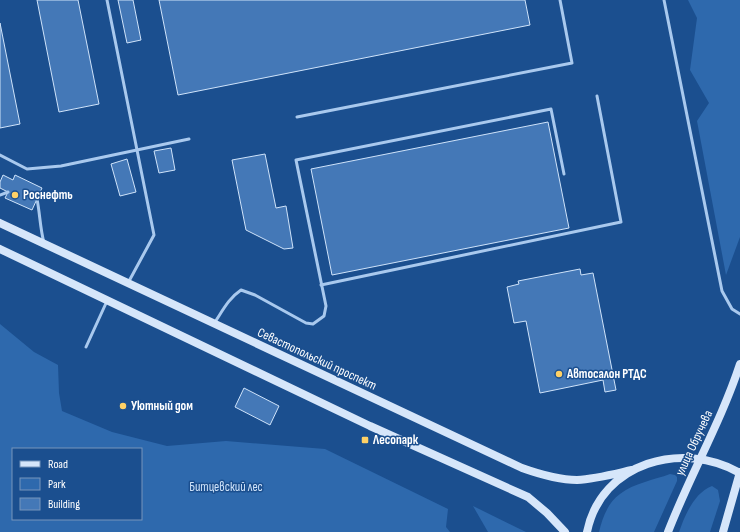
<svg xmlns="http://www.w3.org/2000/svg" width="740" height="532" font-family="'Sofia Sans Condensed',sans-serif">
<rect width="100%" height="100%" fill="#1b4f8f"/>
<!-- green -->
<g fill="#2e69ad" fill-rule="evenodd">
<polygon points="688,0 740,0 740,237 726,275 697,121 709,103 690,70 697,18"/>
<path d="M 0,324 L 34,352 L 58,365 L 59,393 L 62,411 L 112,432 L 167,446 L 226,441 L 325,449 L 448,509 L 446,527 L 450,532 L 0,532 ZM 13,449 L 141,449 L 141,519 L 13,519 Z"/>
<path d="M 670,474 L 675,475 L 677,477 L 677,481 L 654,532 L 599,532 C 602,519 608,502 620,494 C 634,483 654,480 670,474 Z"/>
<path d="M 712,486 L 718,490 L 720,501 L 710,532 L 679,532 C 685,515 694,493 712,486 Z"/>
<polygon points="473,506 526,532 488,532"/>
</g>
<!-- building -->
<g fill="#4478b7" stroke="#cfe3fa">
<polygon points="37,0 78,0 99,104 59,112"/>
<polygon points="118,0 133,0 141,40 127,43"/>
<polygon points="159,0 525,0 530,25 178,95"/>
<polygon points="0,23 20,124 0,128"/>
<polygon points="548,122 569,228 332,275 311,169"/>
<polygon points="171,148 175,170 159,173 154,151"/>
<polygon points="265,154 276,208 286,206 293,248 284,249 246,230 232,160"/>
<polygon points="127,159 136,192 120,196 111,164"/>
<polygon points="3,175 13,180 15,175 42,188 32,210 5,198 8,192 0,188 0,182"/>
<polygon points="580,269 581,275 593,273 616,390 605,392 603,380 540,393 526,321 514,323 507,287 519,284 518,281"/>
<polygon points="244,388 279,406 270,425 235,407"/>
</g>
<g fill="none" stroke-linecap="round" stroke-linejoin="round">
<!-- lane -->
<g stroke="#a9c9ee" stroke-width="3">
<polyline points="107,0 154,235 128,283"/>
<polyline points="664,0 722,291 732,309 740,314"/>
<polyline points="297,117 572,63 560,0"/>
<polyline points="0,155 27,169 61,166 189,139"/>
<polyline points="0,195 8,192"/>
<path d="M 37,199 C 40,214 40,228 44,243"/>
<polyline points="321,285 621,222 597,96"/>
<path d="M 215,322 C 223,310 229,298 241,290 L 255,295 L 306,323 L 313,324 L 324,316 L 326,306 L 296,160 L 551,109 L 564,174"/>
<polyline points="86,347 107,301"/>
</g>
<!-- secondary -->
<g stroke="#d6e6fa" stroke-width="8">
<path d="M 0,223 L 522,468 C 539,474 558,480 577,480 C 595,479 614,474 632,470"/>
<polyline points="0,249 370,426 528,497 547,513 565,532"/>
<path d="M 587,532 C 601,462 683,440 740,473"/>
<path d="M 668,532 C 690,475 721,422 740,364"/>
<polyline points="723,532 740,472"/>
</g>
</g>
<!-- markers -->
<g fill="#ffd166" stroke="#1b4f8f" stroke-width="1.5">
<circle cx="15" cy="195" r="4"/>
<circle cx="559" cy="374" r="4"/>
<circle cx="123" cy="406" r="4"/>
<rect x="361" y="436" width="8" height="8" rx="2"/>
</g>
<g text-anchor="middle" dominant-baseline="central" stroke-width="3" stroke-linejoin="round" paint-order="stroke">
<!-- poi labels -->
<g font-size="13" font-weight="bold" fill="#fff" stroke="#1b4f8f" text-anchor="start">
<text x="23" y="195">Роснефть</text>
<text x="567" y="374">Автосалон РТДС</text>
<text x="131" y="406">Уютный дом</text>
<text x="373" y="440">Лесопарк</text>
</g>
<!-- street labels -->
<g font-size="13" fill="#fff" stroke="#1b4f8f">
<text transform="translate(317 359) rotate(25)">Севастопольский проспект</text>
<text transform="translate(694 443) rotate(-65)">улица Обручева</text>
</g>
<!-- park labels -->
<g font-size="13" fill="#cfe3fa" stroke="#1b4f8f">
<text x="226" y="487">Битцевский лес</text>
</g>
</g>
<!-- legend -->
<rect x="12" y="448" width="130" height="72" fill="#1b4f8f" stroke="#7695bc"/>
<rect x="20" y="461" width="20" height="6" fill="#d6e6fa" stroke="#7695bc"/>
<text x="48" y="468" font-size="12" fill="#ffffff">Road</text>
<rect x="20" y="478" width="20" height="12" fill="#2e69ad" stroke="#7695bc"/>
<text x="48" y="488" font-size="12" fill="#ffffff">Park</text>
<rect x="20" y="498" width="20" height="12" fill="#4478b7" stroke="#7695bc"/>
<text x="48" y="508" font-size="12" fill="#ffffff">Building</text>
</svg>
